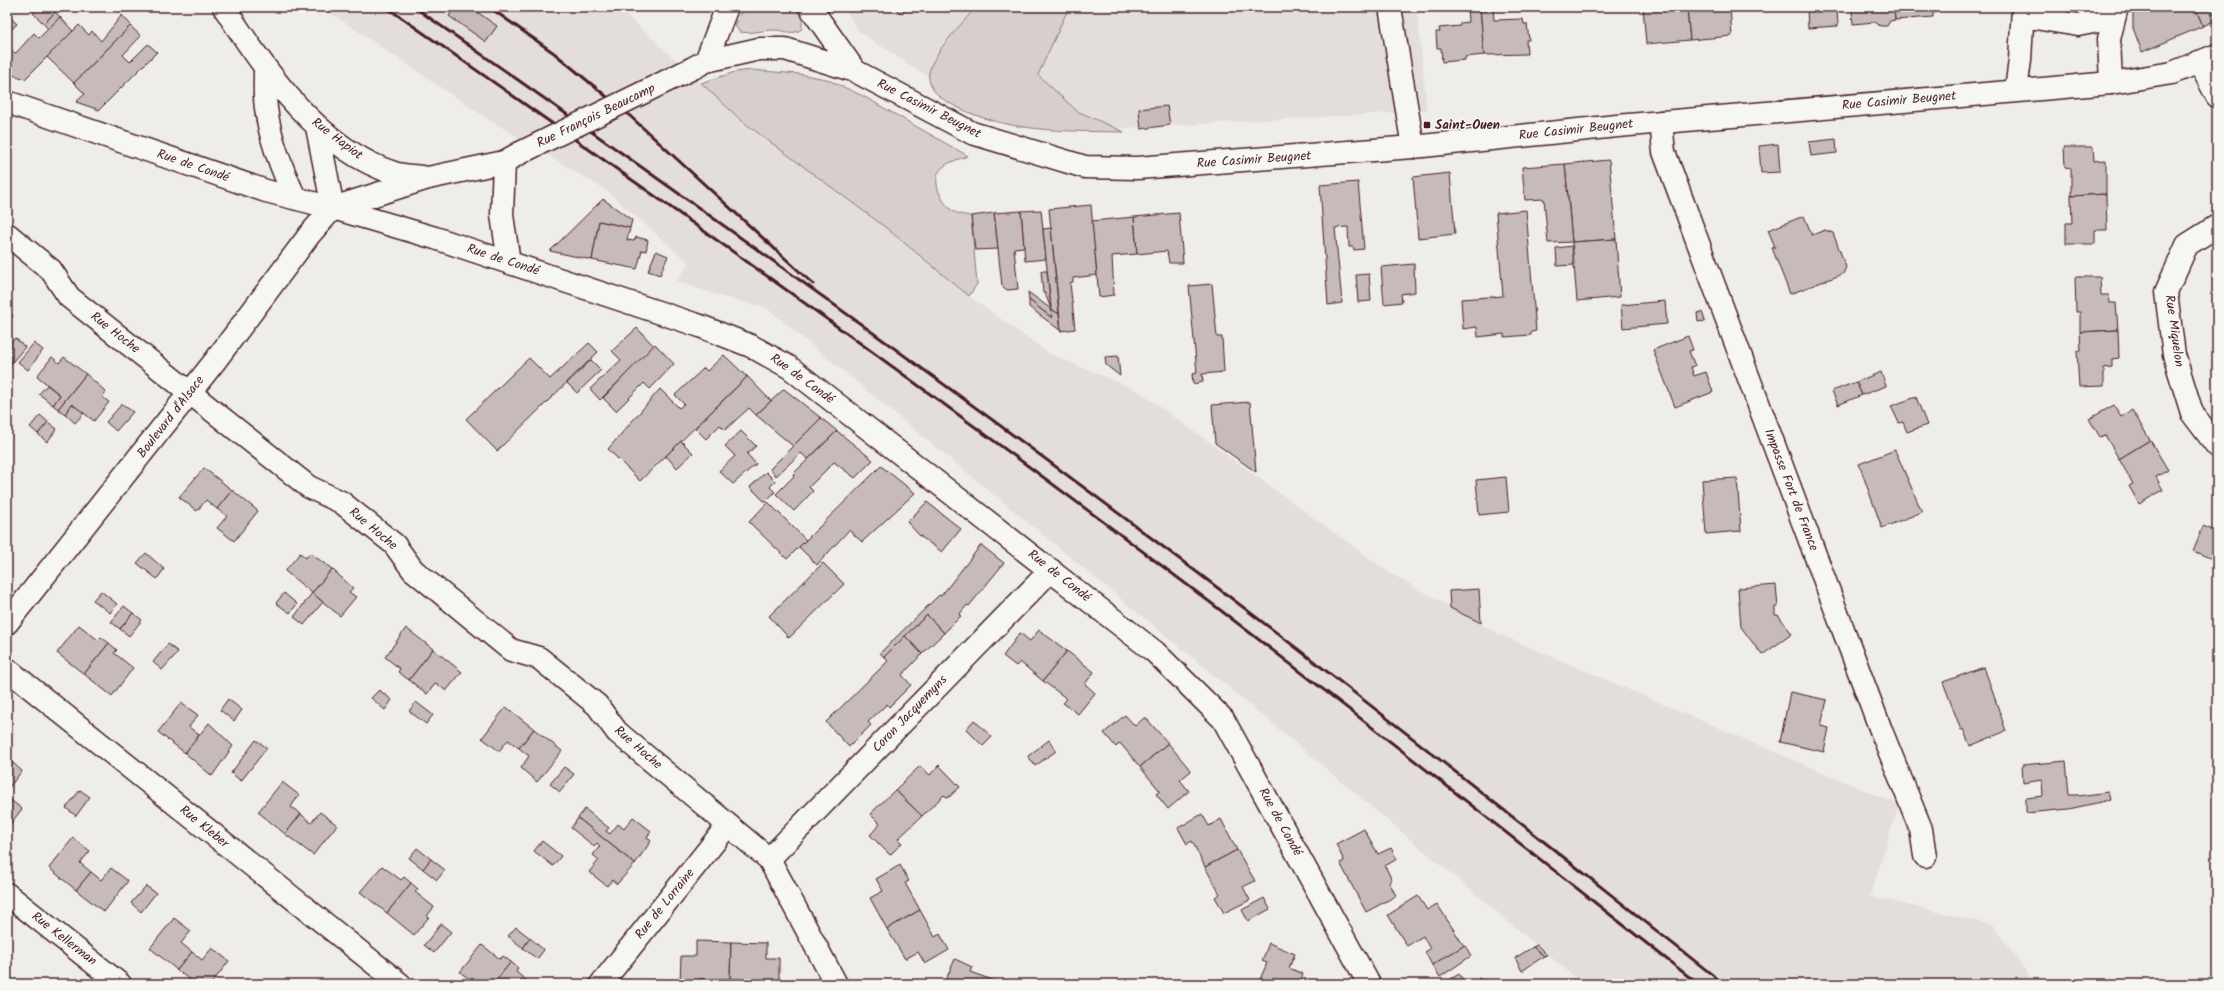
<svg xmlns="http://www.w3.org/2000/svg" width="2224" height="991" font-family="Kalam,sans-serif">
<rect width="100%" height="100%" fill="#efedea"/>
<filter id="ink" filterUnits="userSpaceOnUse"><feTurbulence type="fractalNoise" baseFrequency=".025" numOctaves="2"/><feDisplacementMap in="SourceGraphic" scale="8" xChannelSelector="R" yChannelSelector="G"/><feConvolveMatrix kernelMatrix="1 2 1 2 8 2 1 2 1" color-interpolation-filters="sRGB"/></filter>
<g filter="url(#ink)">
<!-- built -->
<g fill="#e3dedc">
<polygon points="322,7 618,7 742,121 885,227 969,296 1050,354 1137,390 1390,573 1499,634 1899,805 1870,896 1993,925 2035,984 1571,984 1577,979 1250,705 765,307 723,297 676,281 689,263 607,191 483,116"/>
<polygon points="844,7 1417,7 1427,111 1073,131 968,103 858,31"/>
</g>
<!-- green -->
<g fill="#d7cfce" stroke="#90777c">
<path d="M 743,7 L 794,7 L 802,18 L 802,29 C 793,36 784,30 774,30 C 763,30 751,34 740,32 L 735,26 Z"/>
<path d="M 976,7 L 1069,7 L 1038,75 L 1077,111 L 1124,132 C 1067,131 1005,133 953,105 C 941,99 927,89 929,73 C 932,53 963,23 976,7 Z"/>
<path d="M 751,70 L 799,74 L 826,79 L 863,96 L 968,156 C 959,159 947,162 940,170 C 931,181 942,204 953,211 C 959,215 965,215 971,216 L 977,284 L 969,296 L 885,227 L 742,121 L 701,83 L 735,72 Z"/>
</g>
<!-- building -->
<g fill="#c6babb" stroke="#4a1f2b">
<polygon points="39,7 60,7 44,24 33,13"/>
<polygon points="455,7 470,7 497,26 486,42 449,16"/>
<polygon points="894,7 909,7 901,14"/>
<polygon points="1467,7 1480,7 1484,55 1465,57 1465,60 1442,62 1441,48 1437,48 1436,32 1440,32 1439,28 1460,26 1460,23 1468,22"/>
<polygon points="1480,7 1493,7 1494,20 1523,19 1524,24 1527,24 1529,40 1526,40 1527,54 1484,55"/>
<polygon points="1643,7 1687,8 1690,40 1646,44"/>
<polygon points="1695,7 1730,7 1732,36 1690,40 1687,8"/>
<polygon points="1807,7 1837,7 1838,26 1808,28"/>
<polygon points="1849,7 1894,7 1895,20 1890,21 1887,26 1880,26 1875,22 1853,24 1852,10 1849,10"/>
<polygon points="1894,7 1937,7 1938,12 1933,13 1933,17 1895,20"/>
<polygon points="2135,7 2195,7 2203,26 2142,52 2133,28 2133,8"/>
<polygon points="2195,7 2211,7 2216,20 2203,26"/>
<polygon points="2211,7 2217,7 2217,19 2216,20"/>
<polygon points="55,12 60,17 48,29 44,24"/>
<polygon points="7,14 17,24 7,34"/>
<polygon points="122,15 131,25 74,83 47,57 79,25 89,35 92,31 101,41"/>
<polygon points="60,17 73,31 25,79 7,73 7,50 16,53 34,33 39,38"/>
<polygon points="130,26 141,36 123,55 130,62 148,44 157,52 99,110 76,102 85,94 74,83"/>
<polygon points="1167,106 1170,125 1141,129 1139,109"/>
<polygon points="1836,139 1837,153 1811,156 1809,142"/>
<polygon points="1778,144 1780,172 1761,173 1759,146"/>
<polygon points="2064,147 2093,147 2094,161 2106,160 2106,194 2071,196 2071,168 2065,167"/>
<polygon points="1609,160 1616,239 1572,242 1565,164"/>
<polygon points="1565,164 1572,242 1548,243 1544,199 1525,200 1522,167"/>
<polygon points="1450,173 1455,234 1418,238 1413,177"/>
<polygon points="1358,182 1364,249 1354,250 1353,247 1349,247 1348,227 1335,228 1342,303 1328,305 1320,185"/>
<polygon points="2106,194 2107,230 2095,230 2095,244 2066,244 2066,223 2072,223 2071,196"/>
<polygon points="603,199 632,220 630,228 599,221 592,260 550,251"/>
<polygon points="1091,205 1097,275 1073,278 1073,282 1070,283 1075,329 1061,331 1049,209"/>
<polygon points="1041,210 1046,259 1025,261 1021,211"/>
<polygon points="1526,210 1536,331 1531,332 1531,335 1504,337 1504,334 1478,337 1477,327 1463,329 1461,299 1503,296 1496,213"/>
<polygon points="1021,211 1024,247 1014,248 1018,289 1007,290 1002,286 994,213"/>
<polygon points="994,213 998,249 975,250 971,216"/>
<polygon points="1179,213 1183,263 1169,263 1167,251 1137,254 1134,217"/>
<polygon points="1804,216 1812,235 1825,230 1833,233 1846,267 1843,274 1790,294 1772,248 1775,247 1768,230"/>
<polygon points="1134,217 1137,254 1112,256 1114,295 1099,297 1092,221"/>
<polygon points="599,221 630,228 627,240 634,241 636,237 648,240 646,251 642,250 637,269 592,260"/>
<polygon points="1051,228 1059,314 1051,309 1043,229"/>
<polygon points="1616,239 1620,297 1577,301 1572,242"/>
<polygon points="1572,246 1574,265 1557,266 1556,248"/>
<polygon points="656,251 668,256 660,275 648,271"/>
<polygon points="1414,264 1415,292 1401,294 1402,302 1384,304 1381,267"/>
<polygon points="1041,271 1047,271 1051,309 1045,293 1043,293"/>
<polygon points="1369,274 1371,301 1358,302 1356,275"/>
<polygon points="2075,277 2100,277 2101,295 2109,295 2110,303 2116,303 2118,330 2080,332 2080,312 2076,312"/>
<polygon points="2213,281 2217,281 2217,310"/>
<polygon points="1212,284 1217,337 1222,337 1224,372 1202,374 1203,382 1193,384 1192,374 1197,373 1189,286"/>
<polygon points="1028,292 1051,309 1052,318 1029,300"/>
<polygon points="1029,300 1052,318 1051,309 1059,314 1061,331 1029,307"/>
<polygon points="1665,301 1667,324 1623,328 1621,305"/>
<polygon points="7,311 13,316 7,324"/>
<polygon points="1702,312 1705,321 1698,322 1697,313"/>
<polygon points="637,328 654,346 600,400 590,389 621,360 612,351"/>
<polygon points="2118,330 2119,358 2112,359 2112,367 2104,368 2104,386 2079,387 2077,351 2081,351 2080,332"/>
<polygon points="1688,336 1693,350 1689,351 1695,366 1691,367 1694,376 1706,372 1713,392 1675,407 1653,350"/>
<polygon points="15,338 25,347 9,366 7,364 7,347"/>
<polygon points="34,343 43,350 28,370 18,362"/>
<polygon points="589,343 598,352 497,451 466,419 529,358 550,379"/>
<polygon points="655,344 674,364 650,389 644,383 616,411 603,398"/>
<polygon points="724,355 747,377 640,481 608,449 660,389 679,408 684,404 675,395 704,368 707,371"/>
<polygon points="1118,356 1120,376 1106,365 1105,357"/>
<polygon points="52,357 59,363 64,357 86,374 58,409 53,405 60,395 37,376"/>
<polygon points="591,360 601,370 577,393 567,383"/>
<polygon points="1881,372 1886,386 1862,395 1856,382"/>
<polygon points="86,374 106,392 102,397 109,402 94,421 72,404 65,414 58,409"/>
<polygon points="746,375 771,401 756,415 749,408 725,430 720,425 706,439 695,428 747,377"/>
<polygon points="1856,382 1862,395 1838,405 1832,391"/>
<polygon points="47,385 60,395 53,405 39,394"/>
<polygon points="784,389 821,418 793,446 756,415"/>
<polygon points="1916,397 1927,425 1907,432 1903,422 1899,423 1891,406"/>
<polygon points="1250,402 1256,472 1215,443 1212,405"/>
<polygon points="72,404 84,413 75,423 65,414"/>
<polygon points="122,404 133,412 116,431 106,422"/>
<polygon points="2114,405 2121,417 2132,410 2150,440 2119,459 2105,435 2100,437 2089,419"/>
<polygon points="40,415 48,422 38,434 30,427"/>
<polygon points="821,418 837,431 808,459 801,453 776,476 770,469"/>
<polygon points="48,422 57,429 47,442 38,434"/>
<polygon points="741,431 756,446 747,454 756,464 733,484 719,471 735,456 725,446"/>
<polygon points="837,431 873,460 855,478 834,462 809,487 813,491 794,511 776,494 794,476 793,474"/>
<polygon points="2150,440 2168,470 2156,477 2163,490 2139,504 2129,486 2133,484 2119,459"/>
<polygon points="681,441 693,453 677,468 666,456"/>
<polygon points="1895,450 1922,512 1882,528 1859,464"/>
<polygon points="881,466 915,493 862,542 849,530 817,565 799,547"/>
<polygon points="204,468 232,490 217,509 206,500 197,511 179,497"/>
<polygon points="766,472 775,481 770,487 775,492 765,502 750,487"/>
<polygon points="1506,477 1509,512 1479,515 1476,480"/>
<polygon points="1737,478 1741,531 1706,534 1702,480"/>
<polygon points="232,490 258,511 234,541 217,528 227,516 217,509"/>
<polygon points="768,502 806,540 787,559 749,522"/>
<polygon points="927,502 961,529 942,552 920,536 907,522"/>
<polygon points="2203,526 2217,532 2217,561 2193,551"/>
<polygon points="981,545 1004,563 969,606 967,605 959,615 961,616 944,633 927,615 884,657 880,653 939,595 941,596"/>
<polygon points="146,553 164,569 157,579 137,563"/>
<polygon points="300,553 306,558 310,553 332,569 312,593 285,571"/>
<polygon points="823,563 844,584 789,638 769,616"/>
<polygon points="332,569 353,588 349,592 356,597 340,616 312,593"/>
<polygon points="1776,585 1778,607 1775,607 1775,615 1778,615 1792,634 1762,655 1741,627 1738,588"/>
<polygon points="1479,589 1481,623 1450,608 1449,591"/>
<polygon points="101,591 117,604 110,613 93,600"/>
<polygon points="284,593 297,604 290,613 276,603"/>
<polygon points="312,593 323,602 304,625 294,617"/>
<polygon points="124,606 133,613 120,629 111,622"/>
<polygon points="133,613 142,620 129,636 120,629"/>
<polygon points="927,615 944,633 922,654 905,636"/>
<polygon points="79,625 98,640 101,637 109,643 84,674 57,653"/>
<polygon points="406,628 433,649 409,680 398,672 400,669 385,657"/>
<polygon points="1039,630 1067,651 1043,681 1020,662 1016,666 1003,656 1020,633 1030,641"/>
<polygon points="905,636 922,654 902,675 911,685 889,707 887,704 868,722 871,725 849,747 826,722 888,661 884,657"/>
<polygon points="109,643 117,650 114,653 133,668 112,696 84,674"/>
<polygon points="168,644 178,652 162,670 153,662"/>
<polygon points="433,649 462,672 446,691 436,683 427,694 409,680"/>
<polygon points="1067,651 1094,672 1085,684 1095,693 1078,714 1063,703 1067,699 1043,681"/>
<polygon points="1984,667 2006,731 1970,746 1963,729 1961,730 1943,682"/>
<polygon points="379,690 392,700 385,710 371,698"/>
<polygon points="1790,692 1827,700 1821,726 1829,728 1824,752 1780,742"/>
<polygon points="228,699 242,710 234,721 220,710"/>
<polygon points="416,702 433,715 426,724 409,711"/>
<polygon points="181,703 198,715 189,727 199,735 185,753 158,732"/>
<polygon points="506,707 534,729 519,748 508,740 499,751 482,738"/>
<polygon points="1125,715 1135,726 1145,717 1168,743 1140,767 1120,743 1116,747 1104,733"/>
<polygon points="974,720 992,737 983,746 966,729"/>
<polygon points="209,723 233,746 212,776 185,753"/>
<polygon points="534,729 562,751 537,782 521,768 529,756 519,748"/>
<polygon points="256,740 267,748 241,781 231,773"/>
<polygon points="1049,740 1056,751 1035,766 1028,756"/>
<polygon points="1168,743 1191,771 1180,780 1189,791 1168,809 1156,794 1160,791 1140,767"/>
<polygon points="7,759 13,763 7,770"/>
<polygon points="2066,761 2069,794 2077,794 2079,796 2108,792 2110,800 2069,809 2026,813 2026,798 2043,796 2042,780 2023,783 2022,765"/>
<polygon points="13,763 22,771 7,790 7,770"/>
<polygon points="939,765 960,787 948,798 944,795 922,816 895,790 920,766 930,775"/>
<polygon points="564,767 574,774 560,792 550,784"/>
<polygon points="282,782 299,795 291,807 301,814 285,834 258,812"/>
<polygon points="80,790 90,797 76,816 66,808"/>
<polygon points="895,790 922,816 898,839 902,843 890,855 870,835 880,824 870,814"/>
<polygon points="7,797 22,809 8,827 7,826"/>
<polygon points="585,809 609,828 606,831 610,834 618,824 624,829 633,817 651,831 647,837 651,841 635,864 578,818"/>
<polygon points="320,812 337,825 313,855 285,834 301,814 311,823"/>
<polygon points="1202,814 1209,826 1221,819 1237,850 1205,867 1192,841 1187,844 1178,828"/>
<polygon points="578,818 635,864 617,884 612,880 607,886 589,872 599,860 593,855 600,846 597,843 594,846 571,828"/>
<polygon points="1364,829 1378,854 1391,848 1397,859 1385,866 1392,880 1389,882 1396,896 1366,912 1340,863 1344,861 1336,844"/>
<polygon points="73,838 90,851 80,863 91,872 76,890 49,868"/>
<polygon points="542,841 561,856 553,866 534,851"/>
<polygon points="417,848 431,859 423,869 409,858"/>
<polygon points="1237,850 1255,881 1243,887 1250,900 1224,913 1215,897 1220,894 1205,867"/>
<polygon points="431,859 445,870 437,880 423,869"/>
<polygon points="900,865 909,881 905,883 920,910 887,929 870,898 883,891 876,879"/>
<polygon points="382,866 401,880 404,877 411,883 387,913 360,892"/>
<polygon points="111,868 128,881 104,912 76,890 91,872 101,880"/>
<polygon points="411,883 418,889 415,892 434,907 427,916 429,917 414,935 387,913"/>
<polygon points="146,886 156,893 141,912 131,903"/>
<polygon points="1418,896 1427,910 1437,904 1464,946 1432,965 1425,952 1430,949 1423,936 1407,946 1388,915"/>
<polygon points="1264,898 1270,909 1248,921 1242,910"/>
<polygon points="920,910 935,937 940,934 949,950 925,964 918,952 905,959 887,929"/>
<polygon points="174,918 191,931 181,943 192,952 177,970 150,948"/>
<polygon points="441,924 451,932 434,953 424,945"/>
<polygon points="516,927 530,938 523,948 508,936"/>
<polygon points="530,938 544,950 537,959 523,948"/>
<polygon points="696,941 731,942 730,979 699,979 699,984 680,984 681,956 696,956"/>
<polygon points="731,942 766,943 766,958 779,958 779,984 759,984 759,980 730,979"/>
<polygon points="1269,943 1295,954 1289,968 1303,974 1299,984 1258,984 1267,963 1262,961"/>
<polygon points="482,945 500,959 503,956 511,962 493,984 476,984 460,972"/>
<polygon points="1465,945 1471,956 1440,977 1432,965"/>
<polygon points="1537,945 1547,955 1544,956 1533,947"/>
<polygon points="1533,947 1544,956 1522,971 1515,958"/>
<polygon points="212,948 229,961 211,984 195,984 177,970 192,952 202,960"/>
<polygon points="955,959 972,967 970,972 998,982 997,984 944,984"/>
<polygon points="511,962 518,968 516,972 531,984 493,984"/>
<polygon points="1459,974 1466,984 1443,984"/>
<polygon points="1480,978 1483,984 1470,984"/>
</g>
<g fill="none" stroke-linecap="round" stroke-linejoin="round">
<!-- street casing -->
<g stroke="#4a1f2b" stroke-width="25">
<g id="street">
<polyline points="1390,7 1413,147"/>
<polyline points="2023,16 2078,25 2113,18"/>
<polyline points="2199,62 2217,96"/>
<polyline points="2111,83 2109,39 2117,7"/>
<polyline points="2016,90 2020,60 2023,7"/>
<polyline points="1661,122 1664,152 1882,733 1921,829 1925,856"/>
<polyline points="2217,226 2187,245 2166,292 2174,355 2192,413 2217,446"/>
<polyline points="7,234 51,270 69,297 309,487 341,502 394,544 413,570 511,650 539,658 597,705 617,732 769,859 836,984"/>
<polyline points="7,623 215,361 310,234 333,208 317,127"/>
<polyline points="7,669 400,984"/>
<polyline points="769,859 1051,570"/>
<polyline points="7,894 120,984"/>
<polyline points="601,984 728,825"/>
</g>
</g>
<!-- secondary casing -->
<g stroke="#4a1f2b" stroke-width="25">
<g id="secondary">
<path d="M 224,7 C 264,70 320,150 394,173 C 405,176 417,176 428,178"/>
<polyline points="810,7 855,71"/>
<polyline points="706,61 727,7"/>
<polyline points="693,68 706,61 759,49 785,49 855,71 972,133 1085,167 1137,168 1413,147 1617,126 2111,83 2172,73 2217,55"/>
<path d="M 265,69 C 265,82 264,95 266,108 C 270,140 282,169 295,198"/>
<polyline points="7,102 266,191 333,208 435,238 700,326 751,346 789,367 1155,652 1223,719 1369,984"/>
<polyline points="504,162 502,215 509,262"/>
<polyline points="333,208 428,178 504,162 520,153"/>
</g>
</g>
<!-- street -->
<use href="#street" stroke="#f6f6f2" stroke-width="22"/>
<!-- secondary -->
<use href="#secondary" stroke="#f6f6f2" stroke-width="22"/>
<!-- rail -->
<g stroke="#4a1f2b" stroke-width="3">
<path d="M 386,7 C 656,195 924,386 1186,584 C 1359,715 1528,850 1698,984"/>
<path d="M 414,7 C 663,181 911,357 1154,540 C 1347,684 1535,835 1724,984"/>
<polyline points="489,7 554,53 630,116 813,284"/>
</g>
<!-- secondary-bridge casing -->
<g stroke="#4a1f2b" stroke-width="25" stroke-linecap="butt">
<polyline id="secondary-bridge" points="520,153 693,68"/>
</g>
<!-- secondary-bridge -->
<use href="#secondary-bridge" stroke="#f6f6f2" stroke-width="22"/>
</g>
</g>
<!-- markers -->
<rect fill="#4a1f2b" stroke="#f6f6f2" stroke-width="1.5" x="1423" y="121" width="8" height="8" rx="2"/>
<g text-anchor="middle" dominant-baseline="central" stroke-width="3" stroke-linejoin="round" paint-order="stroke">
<!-- street labels -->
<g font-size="13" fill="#4a1f2b" stroke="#f6f6f2">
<text transform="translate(1899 101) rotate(-5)">Rue Casimir Beugnet</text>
<text transform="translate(929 109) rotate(27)">Rue Casimir Beugnet</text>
<text transform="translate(596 116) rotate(-26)">Rue François Beaucamp</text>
<text transform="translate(1576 130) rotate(-6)">Rue Casimir Beugnet</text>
<text transform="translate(337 139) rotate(37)">Rue Hapiot</text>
<text transform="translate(1254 160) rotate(-4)">Rue Casimir Beugnet</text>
<text transform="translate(193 166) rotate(19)">Rue de Condé</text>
<text transform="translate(503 260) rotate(18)">Rue de Condé</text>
<text transform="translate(2174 331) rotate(82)">Rue Miquelon</text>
<text transform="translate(115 333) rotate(38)">Rue Hoche</text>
<text transform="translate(802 379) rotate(36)">Rue de Condé</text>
<text transform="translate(171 417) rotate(-52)">Boulevard d'Alsace</text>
<text transform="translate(1791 490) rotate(69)">Impasse Fort de France</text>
<text transform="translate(373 529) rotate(40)">Rue Hoche</text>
<text transform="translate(1059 576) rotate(38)">Rue de Condé</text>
<text transform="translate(910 714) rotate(-46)">Coron Jacquemyns</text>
<text transform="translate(638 748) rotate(41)">Rue Hoche</text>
<text transform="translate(1280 822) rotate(61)">Rue de Condé</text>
<text transform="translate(204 827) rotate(39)">Rue Kleber</text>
<text transform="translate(665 904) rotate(-51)">Rue de Lorraine</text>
<text transform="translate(64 939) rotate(38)">Rue Kellerman</text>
</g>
<!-- poi labels -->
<g font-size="13" font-weight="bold" fill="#4a1f2b" stroke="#f6f6f2" text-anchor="start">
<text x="1435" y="125">Saint-Ouen</text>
</g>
</g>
<!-- margin -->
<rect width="2224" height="991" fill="none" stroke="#f6f6f2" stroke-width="24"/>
<rect x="12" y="12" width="2200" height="967" fill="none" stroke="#4a1f2b" stroke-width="1.5" filter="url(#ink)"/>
</svg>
